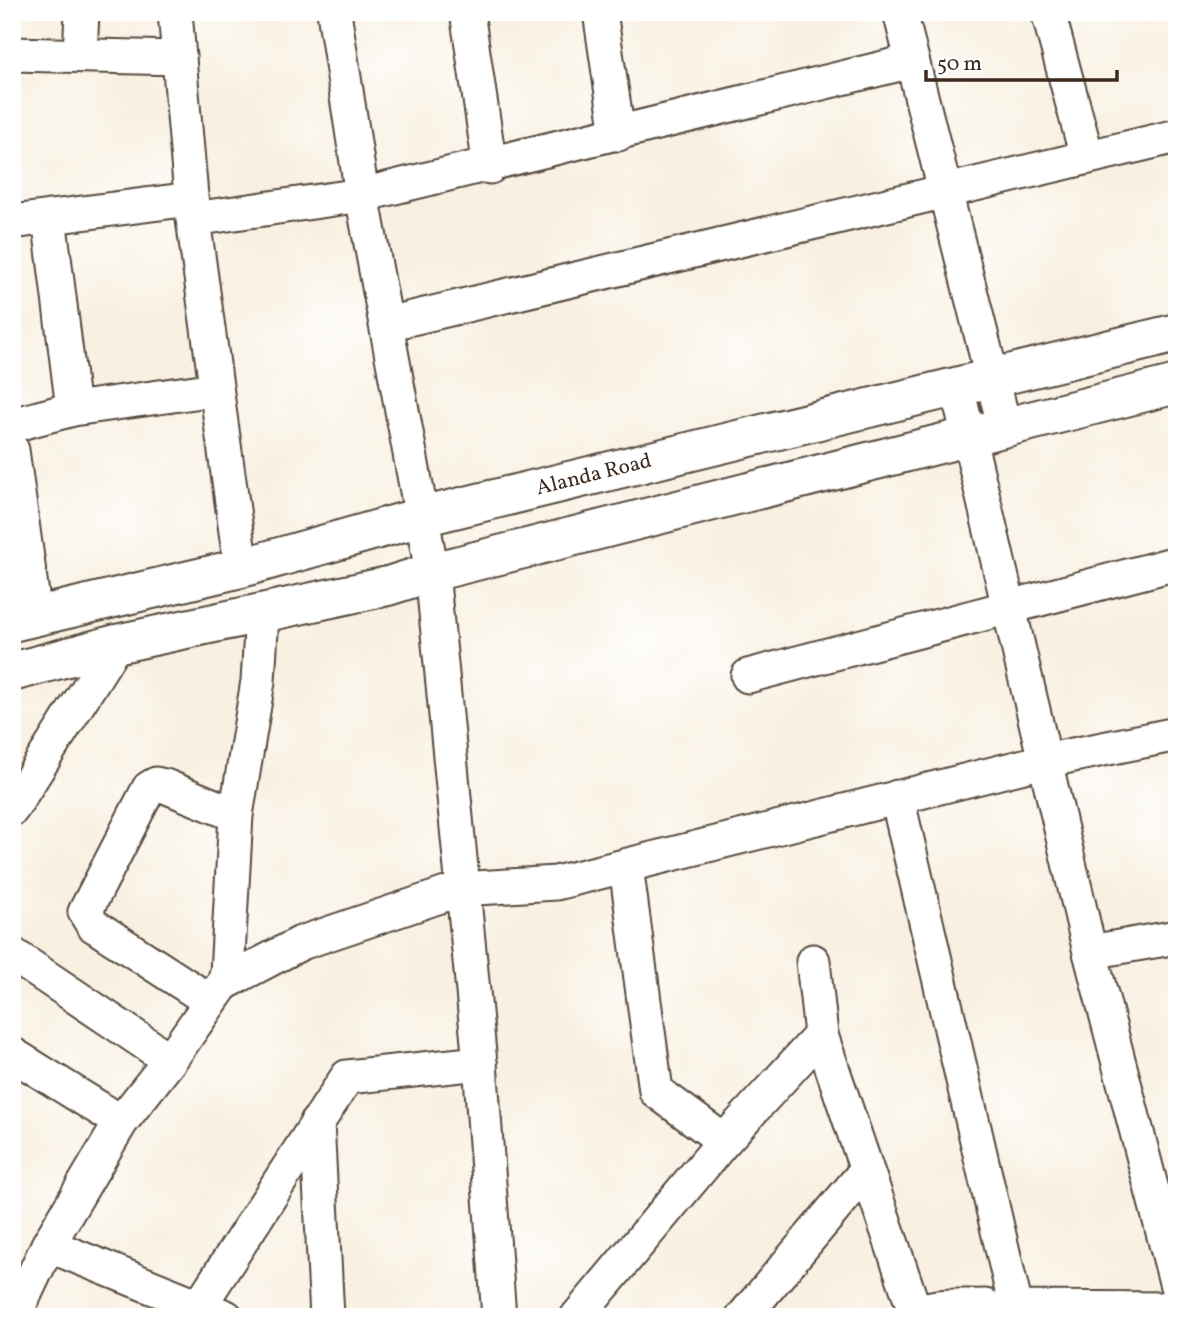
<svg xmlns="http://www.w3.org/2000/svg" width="1189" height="1329" font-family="Vollkorn,serif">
<rect width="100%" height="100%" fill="#fff"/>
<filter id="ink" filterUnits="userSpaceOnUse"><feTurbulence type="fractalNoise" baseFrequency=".0143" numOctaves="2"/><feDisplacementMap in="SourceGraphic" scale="14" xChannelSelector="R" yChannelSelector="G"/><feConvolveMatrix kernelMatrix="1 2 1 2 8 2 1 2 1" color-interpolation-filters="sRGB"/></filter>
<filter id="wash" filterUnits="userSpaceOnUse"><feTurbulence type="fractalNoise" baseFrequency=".00686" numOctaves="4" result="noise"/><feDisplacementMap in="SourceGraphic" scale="28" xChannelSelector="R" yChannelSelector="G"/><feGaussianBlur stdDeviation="1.57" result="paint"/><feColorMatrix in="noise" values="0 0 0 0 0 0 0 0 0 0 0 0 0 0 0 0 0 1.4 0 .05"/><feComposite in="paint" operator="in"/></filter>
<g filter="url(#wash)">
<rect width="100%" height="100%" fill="#f8f0e1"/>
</g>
<g filter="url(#ink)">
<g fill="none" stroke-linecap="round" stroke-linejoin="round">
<!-- minor casing -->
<g stroke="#57483b" stroke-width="37">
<g id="minor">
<polyline points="175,12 193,219 241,568"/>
<polyline points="334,12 362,195 432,572 480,1063 499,1317"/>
<polyline points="467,12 490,167"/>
<polyline points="600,12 618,134"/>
<polyline points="900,12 1005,429"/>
<polyline points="1048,12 1087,157"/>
<polyline points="12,54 179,58"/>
<polyline points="80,55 82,12"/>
<polyline points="49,217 73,409"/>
<polyline points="193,219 362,195 912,61"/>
<polyline points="12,222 191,199"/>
<polyline points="387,324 1177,136"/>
<polyline points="957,387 1090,952 1177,1286"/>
<polyline points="12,425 73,409 216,389"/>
<polyline points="12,450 35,616"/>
<polyline points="748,676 1177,563"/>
<polyline points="897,797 1016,1308 1177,1309"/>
<polyline points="12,809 116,644"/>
<polyline points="626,866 656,1091 724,1141"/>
<polyline points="1090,952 1177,937"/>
<polyline points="12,954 170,1060"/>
<polyline points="813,961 821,1035"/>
<polyline points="223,984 301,943 461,889 556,883 1044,761 1177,734"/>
<polyline points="210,1001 93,925 85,912 149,788 156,784 165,786 236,815"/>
<polyline points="12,1054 121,1122"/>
<polyline points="317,1122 327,1317"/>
<polyline points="48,1245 226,1317"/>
<polyline points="200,1305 347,1077 480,1063"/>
<polyline points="14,1317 48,1245 121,1122 170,1060 223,984 227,973 236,815 258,681 262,615"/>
<polyline points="577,1317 724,1141 821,1035 915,1312"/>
<polyline points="743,1317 865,1172"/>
<path d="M 911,1317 C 926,1302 965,1307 985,1306"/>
</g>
</g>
<!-- major casing -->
<g stroke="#57483b" stroke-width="42">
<g id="major">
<polyline points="12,622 241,568 421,517 1177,333"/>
<polyline points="12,672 116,644 388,586 432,572 1177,384"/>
</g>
</g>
<!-- minor -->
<use href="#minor" stroke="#fff" stroke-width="33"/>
<!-- major -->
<use href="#major" stroke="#fff" stroke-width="38"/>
</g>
</g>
<g text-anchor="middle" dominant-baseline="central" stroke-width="5" stroke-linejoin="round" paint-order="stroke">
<!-- street labels -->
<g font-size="21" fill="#3b2a1e" stroke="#fff">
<text transform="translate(594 475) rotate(-14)">Alanda Road</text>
</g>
</g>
<!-- margin -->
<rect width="1189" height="1329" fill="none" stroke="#fff" stroke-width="42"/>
<!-- scale -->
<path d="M926 70v10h191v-10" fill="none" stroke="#3b2a1e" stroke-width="3.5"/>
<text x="937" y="70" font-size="21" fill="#3b2a1e" stroke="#ffffff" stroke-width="5" paint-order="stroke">50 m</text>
</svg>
